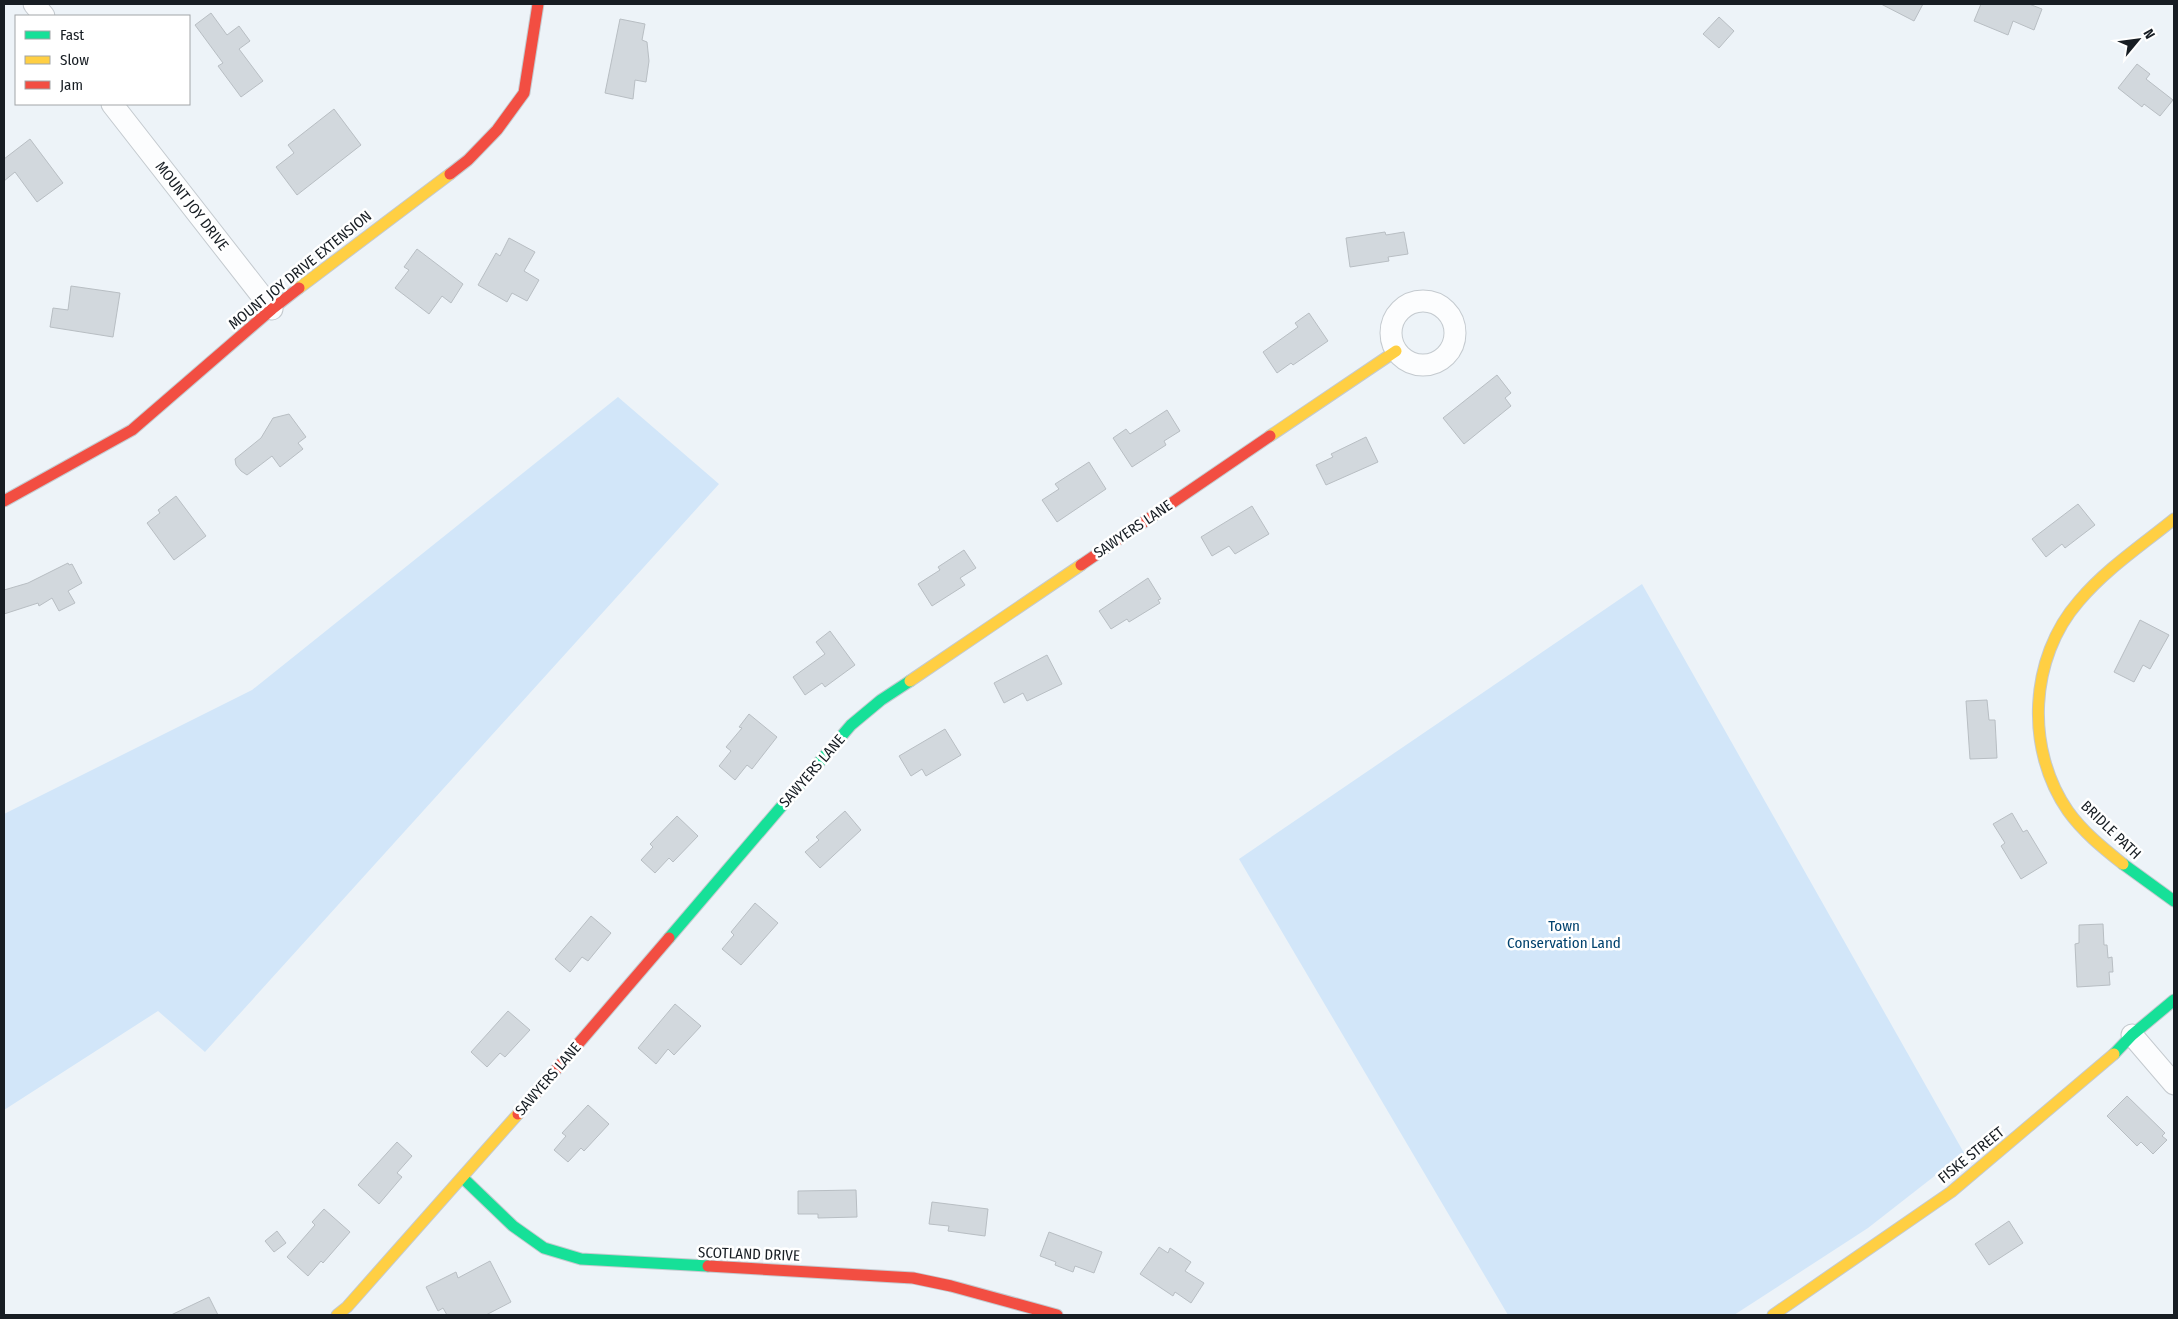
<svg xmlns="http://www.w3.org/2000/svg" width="2178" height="1319" font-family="'Fira Sans Condensed',sans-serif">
<rect width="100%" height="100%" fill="#edf3f8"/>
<!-- green -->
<g fill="#d2e6f9">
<polygon points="618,397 719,484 205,1052 158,1011 4,1110 4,814 252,690"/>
<polygon points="1642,584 1964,1153 1868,1228 1734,1315 1508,1315 1239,859"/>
</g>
<!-- building -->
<g fill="#d2d8dd" stroke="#b8bec3">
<polygon points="1881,4 1923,4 1914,21"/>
<polygon points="1981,4 2029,4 2042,9 2034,30 2013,21 2008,35 1974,21"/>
<polygon points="211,13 227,35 239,26 250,41 239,49 263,81 241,97 218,66 223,63 195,25"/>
<polygon points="1719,17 1734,31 1719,48 1703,34"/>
<polygon points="620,19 645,24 642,40 647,42 649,61 646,82 635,80 633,99 605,93"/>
<polygon points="2137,64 2150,74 2146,79 2173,100 2160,116 2144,104 2142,107 2118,88"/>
<polygon points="334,109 361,145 297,195 276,167 294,153 288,145"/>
<polygon points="30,139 63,183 37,202 15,172 4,181 4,159"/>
<polygon points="1385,232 1386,235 1404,232 1408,254 1388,257 1389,261 1350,267 1346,238"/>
<polygon points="509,238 535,252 524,271 539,280 527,301 512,293 507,302 478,285 496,253 500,256"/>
<polygon points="417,249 463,284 451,303 442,296 429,314 395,288 409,270 404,267"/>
<polygon points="71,286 120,293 113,337 50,327 53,308 68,310"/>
<polygon points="1309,313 1328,341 1293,365 1291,363 1277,373 1263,352 1298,327 1295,323"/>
<polygon points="1497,375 1511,393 1505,398 1511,406 1464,444 1443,418"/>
<polygon points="1167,410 1180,431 1164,441 1166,445 1132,467 1113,438 1126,429 1130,434"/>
<polygon points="289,414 306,437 298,443 303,449 280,467 272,456 247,475 241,471 236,465 235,459 261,438 273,418"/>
<polygon points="1366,437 1378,462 1326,485 1316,465 1333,457 1331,454"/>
<polygon points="1089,462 1106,489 1057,522 1042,500 1059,489 1055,484"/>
<polygon points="176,496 206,536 174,560 147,523 160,513 158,510"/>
<polygon points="2078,504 2095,525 2065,548 2062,544 2046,557 2032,539"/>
<polygon points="1252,506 1269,534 1235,554 1229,546 1212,556 1201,537"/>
<polygon points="964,550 976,568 960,578 965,585 932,606 918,584 940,570 938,567"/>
<polygon points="68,563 69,565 72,564 82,583 68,591 75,603 59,611 52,598 39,606 38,603 4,614 4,590 28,583"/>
<polygon points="1148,578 1161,599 1158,600 1160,603 1129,622 1127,619 1111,629 1099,611"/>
<polygon points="2140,620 2169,635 2150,669 2143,665 2134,682 2114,672"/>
<polygon points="830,631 855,665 825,687 822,683 805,695 793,677 825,654 816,642"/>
<polygon points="1047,655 1062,684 1027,701 1023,693 1004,703 994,683"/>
<polygon points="1987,700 1989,720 1995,720 1997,758 1970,759 1966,701"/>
<polygon points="749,714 777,737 752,769 747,765 735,780 719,766 731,751 726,747 742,728 739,727"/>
<polygon points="945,729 961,755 926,776 922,769 911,776 899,756"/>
<polygon points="845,811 861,830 820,868 805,852 819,840 816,837"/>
<polygon points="2012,813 2023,832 2027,830 2047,863 2021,879 2001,846 2005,843 1993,824"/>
<polygon points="677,816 698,836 673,862 669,858 655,873 641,860 653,847 650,844"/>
<polygon points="755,903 778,923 741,965 722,949 734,935 731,932"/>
<polygon points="591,916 611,933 588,961 582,957 570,972 555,959"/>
<polygon points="2103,924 2104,945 2107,945 2108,958 2112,957 2113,972 2109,972 2110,985 2077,987 2075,944 2079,943 2079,925"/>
<polygon points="675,1004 701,1026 674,1055 668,1049 656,1064 638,1048"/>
<polygon points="508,1011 530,1030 505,1057 500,1053 487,1067 471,1052"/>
<polygon points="2127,1096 2165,1133 2162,1136 2167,1140 2153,1154 2141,1142 2137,1146 2107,1116"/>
<polygon points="588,1105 609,1124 584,1151 581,1148 568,1162 554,1150 566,1136 562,1133"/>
<polygon points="397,1142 412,1156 397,1173 402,1177 379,1204 358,1185"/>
<polygon points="856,1190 857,1217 818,1218 818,1214 798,1214 798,1191"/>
<polygon points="932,1202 988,1209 985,1236 948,1231 949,1226 929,1224"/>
<polygon points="324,1209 350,1232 323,1263 321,1261 308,1276 287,1257 315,1225 312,1222"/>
<polygon points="2009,1221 2023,1243 1989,1265 1975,1244"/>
<polygon points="277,1231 286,1243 274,1252 265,1241"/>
<polygon points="1049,1232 1102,1252 1094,1273 1075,1266 1073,1272 1055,1265 1056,1262 1040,1256"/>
<polygon points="1159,1247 1168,1253 1170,1248 1191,1262 1185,1271 1204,1283 1191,1303 1175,1292 1173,1296 1140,1274"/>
<polygon points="490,1261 511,1302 486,1315 447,1315 443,1308 438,1311 426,1287 456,1272 458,1278"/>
<polygon points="209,1297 218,1315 171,1315"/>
</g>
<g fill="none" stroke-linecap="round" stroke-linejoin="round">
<!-- street casing -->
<g stroke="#c4cacf" stroke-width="23">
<g id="street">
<polyline points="34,4 44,16"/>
<polyline points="112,104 272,309"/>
<circle cx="1423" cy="333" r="32"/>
<polyline points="2132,1035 2174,1084"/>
</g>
</g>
<!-- fast casing -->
<g stroke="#c4cacf" stroke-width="13">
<g id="fast">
<polyline points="2123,864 2174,901"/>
<polyline points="669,938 851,725 881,700 910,681"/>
<polyline points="2114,1054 2132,1035 2174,1000"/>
<polyline points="463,1178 513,1226 544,1248 581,1259 708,1266"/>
</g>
</g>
<!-- slow casing -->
<g stroke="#c4cacf" stroke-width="13">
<g id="slow">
<polyline points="299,288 450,174"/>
<polyline points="1270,436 1396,351"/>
<polyline points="910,681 1081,565"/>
<path d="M 2123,864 C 2103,848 2083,832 2068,811 C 2025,749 2029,658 2079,601 C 2106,569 2142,545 2174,519"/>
<polyline points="337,1315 347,1307 518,1114"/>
<polyline points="1773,1315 1951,1192 2114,1054"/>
</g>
</g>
<!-- jam casing -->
<g stroke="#c4cacf" stroke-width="13">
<g id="jam">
<polyline points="450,174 468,160 497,130 524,93 538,4"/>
<polyline points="4,501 132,430 272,309 299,288"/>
<polyline points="1081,565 1270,436"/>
<polyline points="518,1114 669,938"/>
<polyline points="708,1266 913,1278 951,1286 1057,1315"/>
</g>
</g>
<!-- street -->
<use href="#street" stroke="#fcfdfe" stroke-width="21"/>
<!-- fast -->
<use href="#fast" stroke="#16e098" stroke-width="11"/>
<!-- slow -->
<use href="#slow" stroke="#ffcf43" stroke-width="11"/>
<!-- jam -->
<use href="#jam" stroke="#f24e42" stroke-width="11"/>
</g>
<g text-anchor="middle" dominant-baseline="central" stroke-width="5" stroke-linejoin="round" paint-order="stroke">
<!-- street labels -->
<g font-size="15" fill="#171d23" stroke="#fff">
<text transform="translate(192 206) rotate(52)">MOUNT JOY DRIVE</text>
<text transform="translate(300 270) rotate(-39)">MOUNT JOY DRIVE EXTENSION</text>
<text transform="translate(1133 529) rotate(-34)">SAWYERS LANE</text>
<text transform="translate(812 771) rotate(-49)">SAWYERS LANE</text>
<text transform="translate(2111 830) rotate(44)">BRIDLE PATH</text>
<text transform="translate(548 1079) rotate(-49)">SAWYERS LANE</text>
<text transform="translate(1971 1155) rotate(-39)">FISKE STREET</text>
<text transform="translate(749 1254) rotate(2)">SCOTLAND DRIVE</text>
</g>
<!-- park labels -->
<g font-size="15" fill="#00426e" stroke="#fff">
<text x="1564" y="926">Town<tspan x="1564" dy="17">Conservation Land</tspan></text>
</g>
</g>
<!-- border -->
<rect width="2178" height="1319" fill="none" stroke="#171d23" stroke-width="10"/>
<!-- legend -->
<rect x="15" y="15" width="175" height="90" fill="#ffffff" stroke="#a2a5a7"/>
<rect x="25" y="31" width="25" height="8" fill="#16e098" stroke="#a2a5a7"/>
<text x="60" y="40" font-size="15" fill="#171d23">Fast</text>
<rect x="25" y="56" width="25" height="8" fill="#ffcf43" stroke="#a2a5a7"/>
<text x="60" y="65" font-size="15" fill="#171d23">Slow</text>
<rect x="25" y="81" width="25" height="8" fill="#f24e42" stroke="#a2a5a7"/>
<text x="60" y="90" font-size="15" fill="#171d23">Jam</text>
<!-- north arrow -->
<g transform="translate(2138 40) rotate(61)" stroke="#ffffff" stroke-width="4" paint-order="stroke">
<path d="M0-4L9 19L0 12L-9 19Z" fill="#171d23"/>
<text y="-8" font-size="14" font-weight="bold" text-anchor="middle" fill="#171d23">N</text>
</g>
</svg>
